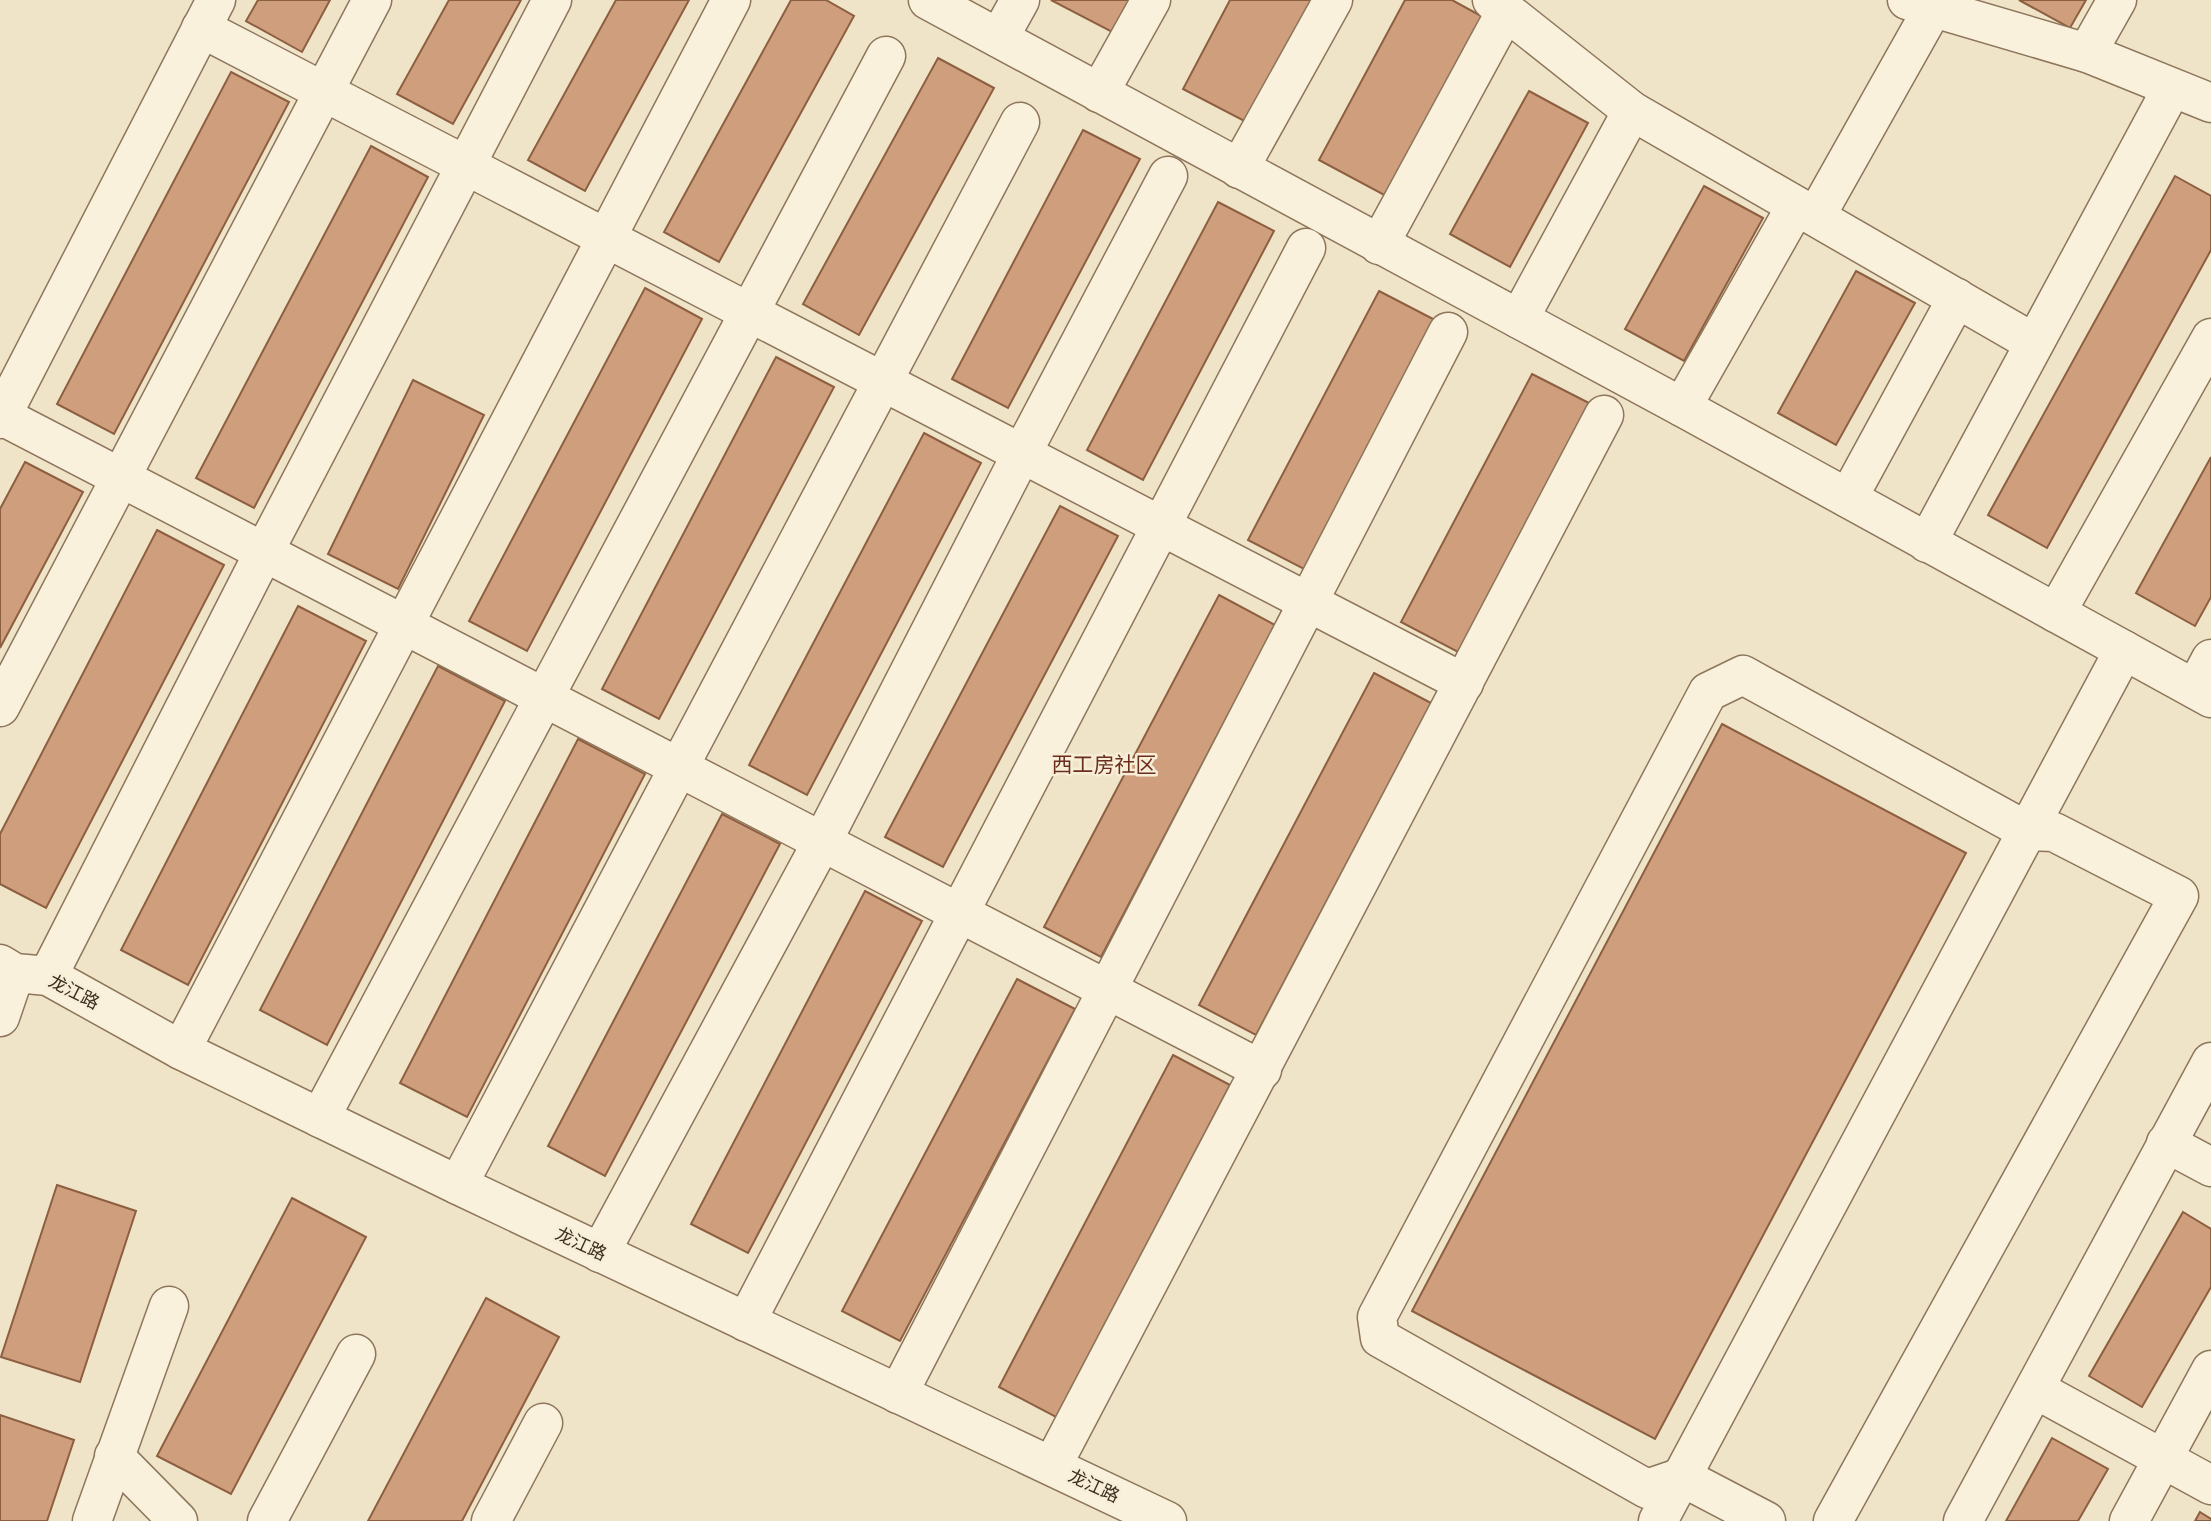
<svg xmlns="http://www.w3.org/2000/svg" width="2211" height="1521" font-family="'Times New Roman','Noto Sans SC',serif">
<rect width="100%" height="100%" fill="#f0e4c8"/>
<!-- building -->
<g fill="#cf9f7d" stroke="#8d5f41" stroke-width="2">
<polygon points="258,0 330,0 302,52 246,21"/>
<polygon points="449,0 521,0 453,124 397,94"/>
<polygon points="616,0 689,0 585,191 528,160"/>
<polygon points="791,0 826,0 854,16 719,262 664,232"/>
<polygon points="1051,0 1134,0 1116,34"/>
<polygon points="1230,0 1316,0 1250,124 1183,89"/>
<polygon points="1405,0 1452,0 1483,17 1386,196 1319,160"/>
<polygon points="2019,0 2086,0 2070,28"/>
<polygon points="938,58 994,88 859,335 803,304"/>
<polygon points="231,72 289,102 114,434 57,404"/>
<polygon points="1529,91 1588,123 1510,267 1450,234"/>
<polygon points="1083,130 1140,159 1008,408 952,379"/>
<polygon points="371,146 428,177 254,508 196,478"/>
<polygon points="2175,176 2211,196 2211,250 2047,548 1988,515"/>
<polygon points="1704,186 1763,218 1684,361 1625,329"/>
<polygon points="1218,202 1274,231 1143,480 1087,450"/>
<polygon points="1856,271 1915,303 1836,445 1778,413"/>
<polygon points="645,288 702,319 527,651 469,621"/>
<polygon points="1379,291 1435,320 1304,569 1248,540"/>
<polygon points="776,357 834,387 659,719 602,689"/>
<polygon points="1532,374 1589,403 1458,652 1401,622"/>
<polygon points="413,380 484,415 398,589 328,554"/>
<polygon points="924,433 981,463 807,795 749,765"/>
<polygon points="2211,457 2211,597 2195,626 2136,593"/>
<polygon points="25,462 83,492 0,648 0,509"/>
<polygon points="1060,506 1118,536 943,867 885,837"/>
<polygon points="157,530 224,565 46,908 0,884 0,834"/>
<polygon points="1219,595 1275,625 1101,957 1044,927"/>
<polygon points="298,606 366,641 188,985 121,950"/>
<polygon points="438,666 505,701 327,1045 260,1010"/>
<polygon points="1374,673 1431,703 1256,1035 1199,1005"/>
<polygon points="1722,724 1966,853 1655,1439 1412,1311"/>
<polygon points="578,739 645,774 467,1117 400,1083"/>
<polygon points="722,814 780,844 605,1176 548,1146"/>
<polygon points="865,891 922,921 748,1253 691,1224"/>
<polygon points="1017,979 1075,1009 900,1341 842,1311"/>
<polygon points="1173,1055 1230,1085 1056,1417 999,1387"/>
<polygon points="57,1185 136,1211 80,1382 1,1357"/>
<polygon points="292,1198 366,1237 231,1494 157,1456"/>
<polygon points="2183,1212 2211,1229 2211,1287 2142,1407 2089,1376"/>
<polygon points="486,1298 559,1337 462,1521 368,1521"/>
<polygon points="0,1415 74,1440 47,1521 0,1521"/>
<polygon points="2052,1438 2108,1469 2078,1521 2006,1521"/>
<polygon points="2200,1512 2211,1519 2211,1521 2195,1521"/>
</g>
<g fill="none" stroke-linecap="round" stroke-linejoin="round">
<!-- minor casing -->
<g stroke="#8d765c" stroke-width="41">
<g id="minor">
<polyline points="928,0 1682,407 2211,698"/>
<polyline points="1492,0 1632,111 2034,343"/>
<polyline points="1907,0 2087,53 2211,103"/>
<polyline points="201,28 1464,683"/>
<polyline points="999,38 1020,0"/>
<polyline points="2087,53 2117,0"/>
<polyline points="1099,93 1151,0"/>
<polyline points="1239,169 1333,0"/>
<polyline points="1816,216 1933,8"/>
<polyline points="1379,245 1506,11"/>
<polyline points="1519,319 1632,111"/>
<polyline points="1682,407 1796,206"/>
<polyline points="2,416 1262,1070"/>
<polyline points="0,419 216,0"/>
<polyline points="1848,498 1957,298"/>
<polyline points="1927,543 2172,88"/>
<polyline points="2056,613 2211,338"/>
<polyline points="2195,689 2211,659"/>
<polyline points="0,707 372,0"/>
<polyline points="0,964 15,973 48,976 181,1050 458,1185 1167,1521"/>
<polyline points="48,976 264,552 552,0"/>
<polyline points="0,1017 15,973"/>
<polyline points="181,1050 731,0"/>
<polyline points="320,1118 886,56"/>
<polyline points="2166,1143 2211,1167"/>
<polyline points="458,1185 1020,122"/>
<polyline points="600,1253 822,842 1022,453 1168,176"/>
<polyline points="746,1322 1306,248"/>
<polyline points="2035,1389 2211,1485"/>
<polyline points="898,1394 1448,332"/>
<polyline points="114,1456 178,1521"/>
<polyline points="1052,1466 1604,415"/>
<polyline points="92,1521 169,1306"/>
<polyline points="267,1521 356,1354"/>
<polyline points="491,1521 543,1423"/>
<polyline points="1658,1521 2124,650"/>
<polyline points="1766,1521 1682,1477 1647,1489 1380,1338 1377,1317 1708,692 1743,675 2027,831 2054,832 2179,896 1833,1521"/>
<polyline points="1963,1521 2211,1062"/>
<polyline points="2129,1521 2211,1370"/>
</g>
</g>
<!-- minor -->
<use href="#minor" stroke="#faf1dc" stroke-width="38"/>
</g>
<g text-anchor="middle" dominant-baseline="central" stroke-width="5" stroke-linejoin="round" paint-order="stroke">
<!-- street labels -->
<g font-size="18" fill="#3d2e20" stroke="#f7eed8">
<text transform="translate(74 992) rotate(27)">龙江路</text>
<text transform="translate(581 1244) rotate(25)">龙江路</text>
<text transform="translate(1094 1486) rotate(25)">龙江路</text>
</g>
<!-- quarter labels -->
<g font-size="21" fill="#6b2e1e" stroke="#f7eed8">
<text x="1104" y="765">西工房社区</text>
</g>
</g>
</svg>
